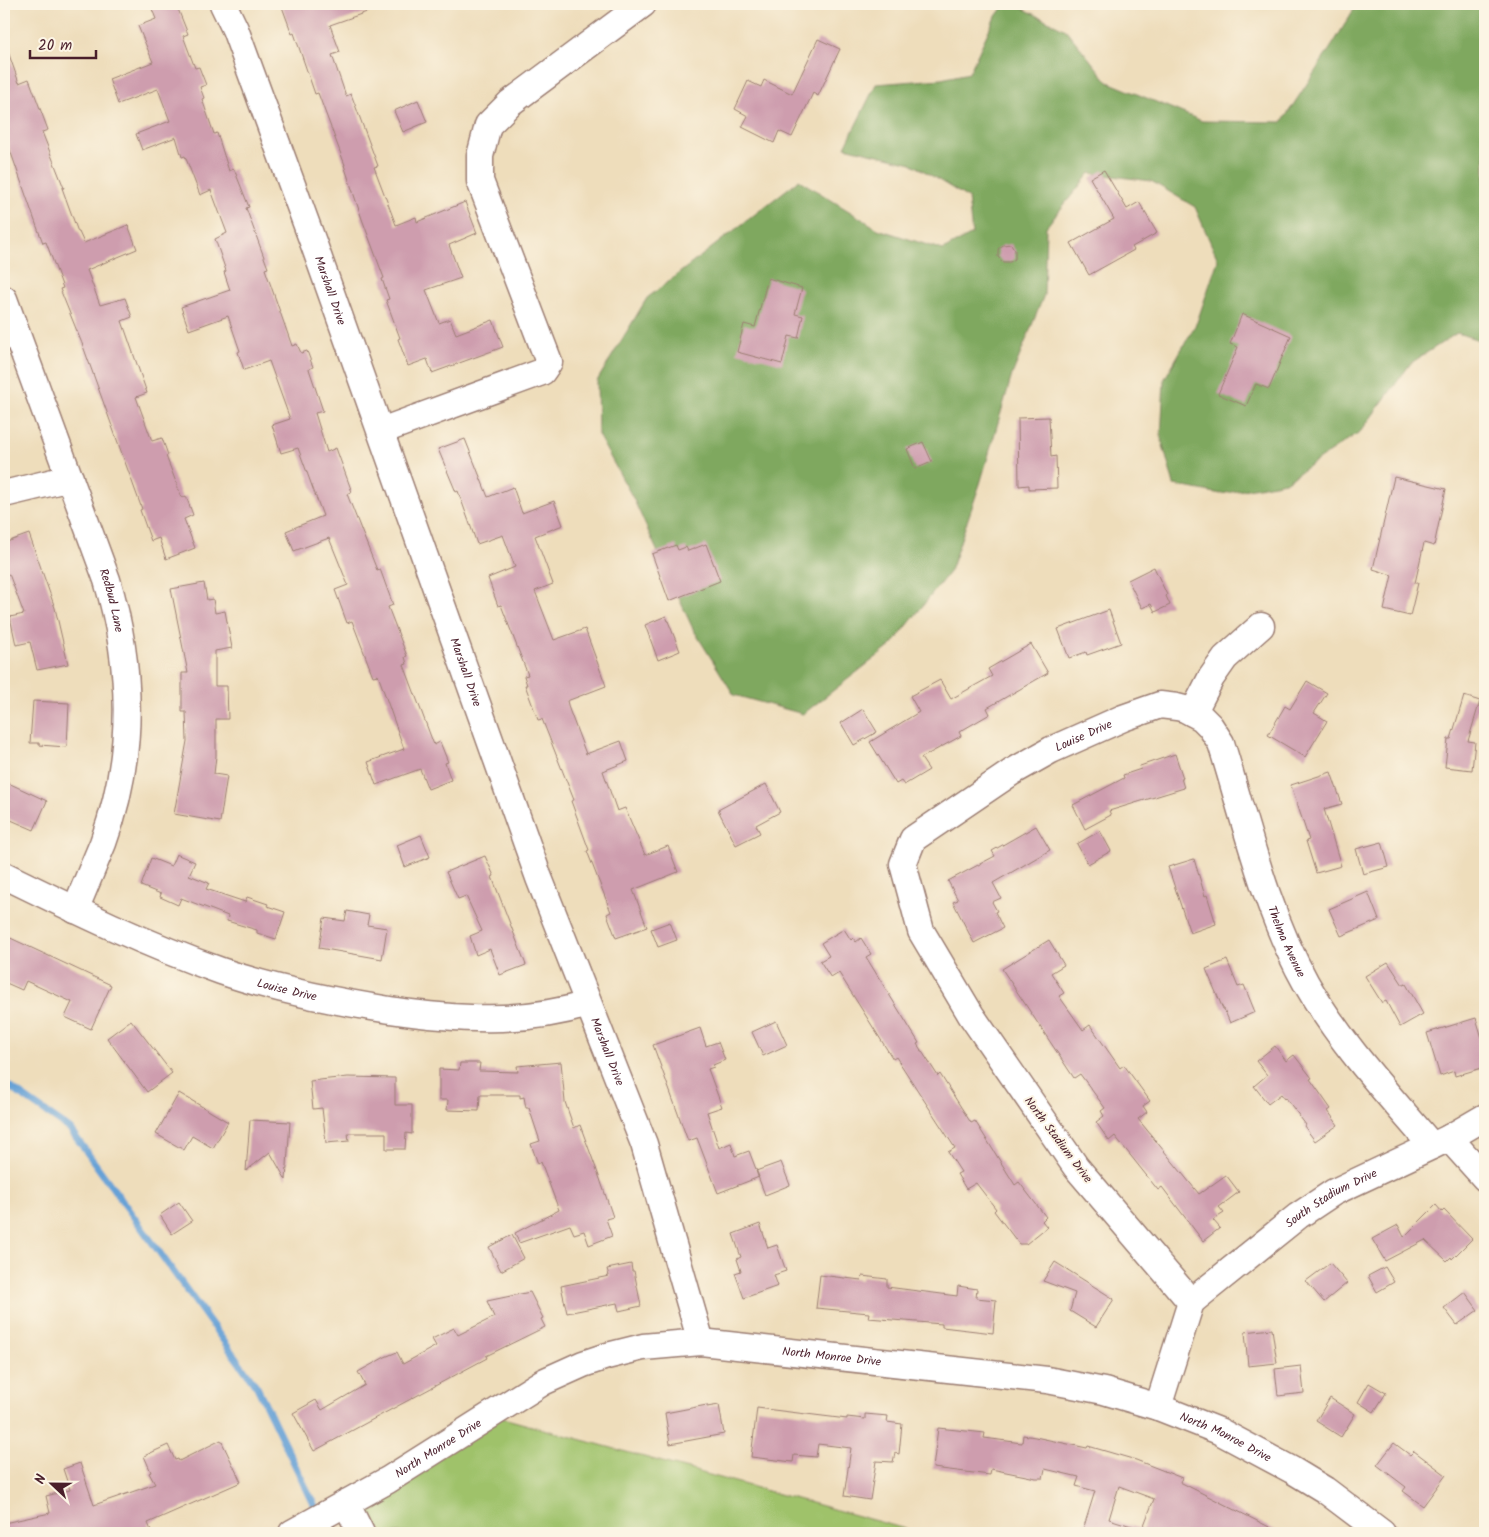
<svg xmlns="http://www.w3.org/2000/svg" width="1489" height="1537" font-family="Kalam,sans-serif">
<rect width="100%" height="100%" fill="#fcf5e5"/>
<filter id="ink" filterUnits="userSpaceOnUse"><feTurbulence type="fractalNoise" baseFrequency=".02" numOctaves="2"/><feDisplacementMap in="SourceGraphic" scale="10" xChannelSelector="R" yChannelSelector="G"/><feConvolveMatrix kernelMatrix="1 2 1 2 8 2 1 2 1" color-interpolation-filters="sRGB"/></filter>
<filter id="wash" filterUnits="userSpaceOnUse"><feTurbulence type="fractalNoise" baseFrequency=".0096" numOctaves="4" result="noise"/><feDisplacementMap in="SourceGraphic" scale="20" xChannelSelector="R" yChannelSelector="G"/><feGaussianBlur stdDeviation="1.12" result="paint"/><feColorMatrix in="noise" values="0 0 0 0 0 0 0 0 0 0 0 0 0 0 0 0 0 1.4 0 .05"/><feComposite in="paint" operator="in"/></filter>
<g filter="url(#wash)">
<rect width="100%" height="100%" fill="#edb"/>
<!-- green -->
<polygon fill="#9fc26b" stroke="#74704b" points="492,1415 920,1533 365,1533 346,1503"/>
<!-- forest -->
<polygon fill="#7fa85f" stroke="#646445" points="1005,4 1014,4 1066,30 1108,82 1202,121 1282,122 1333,44 1357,4 1485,4 1485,342 1457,333 1411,363 1361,431 1285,482 1221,494 1174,485 1161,438 1164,380 1197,322 1218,260 1195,207 1151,181 1090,173 1046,227 1044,295 1012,375 980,484 950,571 892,645 803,714 734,695 693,629 633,498 598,435 597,381 647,298 799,180 878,229 943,250 972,234 968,198 911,163 845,147 876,84 941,79 969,73 994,19"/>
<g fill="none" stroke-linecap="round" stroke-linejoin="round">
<!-- stream -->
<polyline stroke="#66a1d6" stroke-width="7" points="4,1083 70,1129 257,1387 328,1533"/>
</g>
<g id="blocks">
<!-- building -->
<g fill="#ce9dae">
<polygon points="150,4 176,4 188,34 183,36 195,68 199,67 206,85 200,87 204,98 202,99 214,134 217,133 229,171 234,169 249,207 246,208 268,268 265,269 292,346 297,344 301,353 307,351 313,367 309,369 323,411 315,413 327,452 336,448 352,492 347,494 377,570 380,569 393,605 388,607 407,656 405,657 407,664 404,665 434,745 440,742 448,762 445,763 451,780 428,789 420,769 376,785 368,762 404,749 378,675 373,676 352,621 347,623 335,590 348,585 329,538 294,551 286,531 323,516 298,448 281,453 272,425 290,419 269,361 244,370 238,352 240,351 228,316 189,330 181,307 230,290 224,272 226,271 215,239 227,233 211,190 200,195 185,156 182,157 176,137 142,150 136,134 170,121 158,89 118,104 109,79 153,62 138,26 156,19"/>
<polygon points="281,4 383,4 384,6 330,25 340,52 332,55 346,96 351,94 378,166 374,167 396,225 416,217 417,222 465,202 477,233 449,245 461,278 426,290 439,323 450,319 456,334 493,320 503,347 432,373 427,359 408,366 398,339 400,338 386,300 389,299 382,279 384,278 362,219 344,165 345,165 318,93 315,94 294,33 292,34"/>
<polygon points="818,39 840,49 818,96 813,93 792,137 779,131 774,143 742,127 748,116 735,109 748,81 761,87 764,80 792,94"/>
<polygon points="4,46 6,46 19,83 29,79 48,130 42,132 64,188 62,188 78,232 79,232 84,243 128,225 137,249 87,270 100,305 125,298 132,317 122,321 147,393 136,397 152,441 162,438 168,455 166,456 182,498 186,496 193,515 184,519 195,548 166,559 159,538 151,541 140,510 142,509 83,346 60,289 63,288 46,242 43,243 36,224 4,133"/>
<polygon points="418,100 427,122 403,132 394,111"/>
<polygon points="1104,170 1127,209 1139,202 1157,233 1132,247 1134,250 1089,275 1071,243 1114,219 1090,178"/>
<polygon points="1011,244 1015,250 1015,259 1010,262 1003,262 998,257 998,249 1003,245"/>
<polygon points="768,278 802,288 795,314 803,316 798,338 789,336 782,364 737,352 744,324 755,327"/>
<polygon points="1242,314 1291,336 1269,389 1256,384 1246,406 1218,394 1238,347 1230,344"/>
<polygon points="1049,417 1051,457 1056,456 1057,488 1029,489 1029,485 1019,486 1018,418"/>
<polygon points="465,439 488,497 513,487 522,513 554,501 563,525 535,536 553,584 535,591 554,640 585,629 606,686 567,701 569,709 586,754 621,741 628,761 603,771 617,811 625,808 645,855 668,846 678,872 633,890 647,927 616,938 607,914 611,912 587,851 589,850 571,801 574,800 542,719 538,720 525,685 527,685 524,676 528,675 501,605 498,606 488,578 515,567 503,535 477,544 458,491 456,492 438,449"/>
<polygon points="923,442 932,462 915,469 907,449"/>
<polygon points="1394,477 1446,489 1434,546 1424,543 1415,583 1418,583 1410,616 1384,610 1392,575 1373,569"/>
<polygon points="29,534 55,608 68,664 37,670 30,642 16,645 10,617 24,614 9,574 4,576 4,543"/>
<polygon points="706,544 720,581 669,601 652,554 676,545 678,550 686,547 688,551"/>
<polygon points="1154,567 1167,595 1166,596 1170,605 1155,612 1151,604 1142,608 1128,580"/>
<polygon points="204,583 207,600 213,599 215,613 225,611 232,648 215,651 215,686 227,686 228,719 216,719 216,756 214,774 227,776 220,822 174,814 187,741 186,712 182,712 182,673 188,673 171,589"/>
<polygon points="1109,610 1121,643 1087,655 1086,652 1069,658 1058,629"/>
<polygon points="666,616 680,651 658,660 645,625"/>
<polygon points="1031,644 1048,673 987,708 990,714 959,732 961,736 921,758 929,770 904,785 901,781 896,784 870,742 919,712 910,696 940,680 951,699 992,676 988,669"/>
<polygon points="1307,681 1327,693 1314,713 1327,721 1305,757 1268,735 1285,706 1290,709"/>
<polygon points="1464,696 1480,701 1468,741 1475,742 1472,770 1445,767 1448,739 1451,739"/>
<polygon points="33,701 69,703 67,747 39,745 39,743 30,743"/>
<polygon points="863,709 877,732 854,745 841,723"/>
<polygon points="1175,754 1183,778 1181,778 1184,788 1109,811 1111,815 1085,829 1073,805 1124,778 1123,775 1141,769 1140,766"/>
<polygon points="1331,772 1342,804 1324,809 1341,866 1316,873 1306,841 1309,840 1291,785"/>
<polygon points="4,781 47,801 34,830 4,817"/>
<polygon points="766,784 780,812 756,825 760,833 736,845 718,810"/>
<polygon points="1036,826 1050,850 993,883 1001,898 992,902 997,911 995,912 1003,928 974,943 953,902 958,900 948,881 995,856 992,851"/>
<polygon points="1100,831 1111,851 1088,864 1077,844"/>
<polygon points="421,835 430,857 405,867 397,845"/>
<polygon points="1382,842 1389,867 1363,874 1356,849"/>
<polygon points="176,854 195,862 189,875 209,883 206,889 245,902 247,897 268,904 267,906 285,912 276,939 257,933 257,930 227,921 228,916 181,898 178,905 160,897 161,894 141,886 151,858 171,866"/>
<polygon points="485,856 494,876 492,877 526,965 500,975 490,949 476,955 470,936 482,931 466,896 458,899 446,872"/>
<polygon points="1194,859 1205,896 1207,895 1216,924 1190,933 1168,867"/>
<polygon points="1368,892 1379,920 1341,936 1329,909"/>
<polygon points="347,911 369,915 367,925 387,928 382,959 319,948 324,918 345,921"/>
<polygon points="670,922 677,940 658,947 651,929"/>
<polygon points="844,929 851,940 853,938 856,942 861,938 871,954 866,957 919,1043 917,1044 938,1076 940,1074 971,1123 975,1121 1015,1185 1019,1182 1046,1217 1042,1221 1047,1227 1026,1244 1019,1244 994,1211 996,1209 976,1183 966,1189 957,1174 961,1172 948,1152 955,1148 896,1057 893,1059 839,973 831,978 820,961 829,956 821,943"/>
<polygon points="4,935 111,985 91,1029 65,1017 72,1002 26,981 22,990 4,982"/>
<polygon points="1049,940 1064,965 1051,973 1064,993 1059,996 1083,1030 1090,1025 1120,1068 1124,1065 1150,1101 1143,1106 1147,1112 1138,1119 1199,1194 1226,1175 1239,1192 1219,1207 1224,1213 1213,1220 1220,1228 1203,1241 1162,1187 1158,1190 1115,1136 1109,1141 1096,1122 1104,1116 1101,1111 1105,1108 1080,1074 1074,1078 1002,969"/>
<polygon points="1227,960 1238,987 1244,985 1255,1012 1230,1023 1224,1009 1223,1009 1206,969"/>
<polygon points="1388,962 1403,985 1406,984 1423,1014 1400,1027 1386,1001 1382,1003 1365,976"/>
<polygon points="1476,1018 1485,1048 1485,1067 1455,1076 1454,1071 1440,1076 1427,1033"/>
<polygon points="131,1020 172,1073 147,1092 107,1038"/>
<polygon points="776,1021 787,1045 763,1056 752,1032"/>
<polygon points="700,1028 706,1046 718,1042 725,1060 713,1065 714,1067 708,1069 722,1107 707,1112 719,1148 731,1143 735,1156 749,1151 759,1177 718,1193 697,1138 688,1141 653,1045"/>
<polygon points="1275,1046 1286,1061 1294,1055 1312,1078 1310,1079 1331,1109 1328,1111 1338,1125 1315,1141 1304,1126 1306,1125 1286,1098 1285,1099 1281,1094 1268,1104 1254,1086 1267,1075 1256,1061"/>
<polygon points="561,1062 565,1102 574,1128 580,1125 600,1179 613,1217 606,1219 612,1236 589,1245 584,1231 574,1234 570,1225 519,1243 515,1233 559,1210 541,1162 538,1164 531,1144 540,1141 529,1108 526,1108 524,1097 520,1098 520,1095 480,1095 479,1111 447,1110 448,1100 439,1100 439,1069 459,1070 460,1063 480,1063 479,1071 518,1072 517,1066"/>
<polygon points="348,1077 395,1078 395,1105 412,1105 412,1134 406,1133 405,1149 386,1149 386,1133 348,1133 349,1141 326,1143 322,1108 313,1109 310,1081"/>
<polygon points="179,1093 228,1122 213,1148 192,1136 184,1150 156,1134"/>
<polygon points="250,1120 290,1122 286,1180 270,1152 246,1171"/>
<polygon points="781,1162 790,1185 765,1195 756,1171"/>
<polygon points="179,1202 192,1221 172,1234 160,1215"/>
<polygon points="1436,1205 1442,1212 1444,1210 1472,1239 1452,1259 1451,1257 1447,1261 1425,1240 1385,1261 1372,1239 1398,1225 1404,1237"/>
<polygon points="760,1224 768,1248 777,1245 786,1271 774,1275 778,1286 744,1298 735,1273 741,1271 737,1259 741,1257 733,1234"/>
<polygon points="512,1235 524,1258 501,1271 489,1247"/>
<polygon points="1055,1262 1114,1299 1096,1327 1070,1311 1075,1293 1043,1281"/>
<polygon points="1330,1263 1347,1283 1324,1302 1306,1281"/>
<polygon points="631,1264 632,1271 634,1271 641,1306 619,1311 617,1303 567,1313 561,1286 609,1276 607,1269"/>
<polygon points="1385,1267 1394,1282 1377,1292 1368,1276"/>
<polygon points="820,1275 861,1280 862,1276 887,1279 887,1287 957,1296 958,1286 977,1289 976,1298 996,1300 993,1333 942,1327 942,1324 868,1318 869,1313 816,1308"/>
<polygon points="530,1292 543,1318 541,1319 545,1327 486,1356 487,1358 314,1451 293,1413 316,1400 322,1410 365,1385 358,1372 385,1357 397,1352 403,1364 436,1346 432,1339 454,1328 458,1335 494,1317 487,1301"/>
<polygon points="1465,1292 1478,1310 1457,1325 1444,1308"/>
<polygon points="1272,1329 1277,1363 1248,1366 1245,1332"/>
<polygon points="1301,1366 1304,1393 1278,1396 1275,1369"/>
<polygon points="1369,1383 1386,1393 1374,1412 1358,1402"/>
<polygon points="1330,1398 1355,1414 1341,1437 1316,1421"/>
<polygon points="707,1405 707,1407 719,1405 724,1434 670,1444 665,1413"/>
<polygon points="757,1408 847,1419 847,1417 865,1419 865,1414 888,1416 887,1422 902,1424 899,1454 895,1453 893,1462 876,1461 870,1500 844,1496 851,1448 818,1444 816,1457 794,1455 793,1462 751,1457"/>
<polygon points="938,1428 985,1433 984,1438 1022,1443 1023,1435 1035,1437 1087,1448 1088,1446 1136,1460 1182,1478 1180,1482 1281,1533 1141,1533 1154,1499 1119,1486 1109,1519 1141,1529 1141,1533 1082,1533 1095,1491 1076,1486 1079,1477 1045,1469 1043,1478 1036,1478 991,1469 990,1475 933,1468"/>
<polygon points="221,1440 241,1482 148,1523 152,1533 4,1533 4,1523 50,1513 46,1496 70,1490 63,1469 80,1463 94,1505 155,1484 149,1473 151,1472 144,1456 168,1445 175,1460 178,1459 179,1461"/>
<polygon points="1394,1443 1410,1455 1414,1451 1446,1475 1423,1506 1403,1491 1406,1487 1377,1465"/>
</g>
</g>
</g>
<g filter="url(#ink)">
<use href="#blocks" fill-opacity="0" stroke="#9c7e73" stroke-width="1"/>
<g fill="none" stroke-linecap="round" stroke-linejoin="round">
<!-- minor casing -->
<g stroke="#9c7e73" stroke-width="29">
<g id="minor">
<path id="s1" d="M 223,4 L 235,29 L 313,242 L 539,878 L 644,1144 L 701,1342"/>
<path id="s2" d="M 4,299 L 107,580 C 133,668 135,756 103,843 C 94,865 84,888 75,910"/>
<polyline points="381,431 542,372 549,362 480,181 480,156 488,125 510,103 643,4"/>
<polyline points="4,494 70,478"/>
<polyline points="1193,713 1211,678 1225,658 1261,626"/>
<path id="s3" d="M 4,875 C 75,910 147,945 221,971 C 276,990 333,1001 390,1010 C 458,1020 522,1024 588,1004"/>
<polyline points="1449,1138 1485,1178"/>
<path id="s4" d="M 1191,1302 L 1298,1216 L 1334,1192 L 1449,1138 L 1485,1117"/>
<path id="s5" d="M 1158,1407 L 1191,1302 L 1076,1167 L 971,1015 L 921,931 L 903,864 L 913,839 L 1012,772 L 1051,750 L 1123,718 L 1160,705 L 1177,707 L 1185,709 L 1202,718 L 1210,726 L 1221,743 C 1246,823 1265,910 1306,983 C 1340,1043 1388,1094 1432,1146"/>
<polyline points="346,1503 361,1533"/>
<path id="s6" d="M 292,1533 L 388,1480 L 543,1382 L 583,1364 L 607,1356 L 643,1347 L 701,1342 L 1047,1380 L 1104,1391 L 1158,1407 L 1219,1431 L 1292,1470 L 1325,1490 L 1382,1533"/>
</g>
</g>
<!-- minor -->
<use href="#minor" stroke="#fff" stroke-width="26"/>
</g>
</g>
<g text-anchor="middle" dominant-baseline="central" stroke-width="4" stroke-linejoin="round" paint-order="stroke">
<!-- street labels -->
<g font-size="12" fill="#4a1f2b" stroke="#fcf5e5">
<text stroke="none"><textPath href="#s1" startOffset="306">Marshall Drive</textPath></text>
<text stroke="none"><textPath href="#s2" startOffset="320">Redbud Lane</textPath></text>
<text stroke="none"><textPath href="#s1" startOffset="711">Marshall Drive</textPath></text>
<text stroke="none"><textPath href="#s5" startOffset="866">Louise Drive</textPath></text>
<text stroke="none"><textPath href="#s5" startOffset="1234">Thelma Avenue</textPath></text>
<text stroke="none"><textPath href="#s3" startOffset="306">Louise Drive</textPath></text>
<text stroke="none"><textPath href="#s1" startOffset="1116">Marshall Drive</textPath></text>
<text transform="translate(1058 1140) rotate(53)">North Stadium Drive</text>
<text stroke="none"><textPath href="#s4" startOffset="175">South Stadium Drive</textPath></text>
<text stroke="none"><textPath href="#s6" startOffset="589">North Monroe Drive</textPath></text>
<text stroke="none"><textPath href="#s6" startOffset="994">North Monroe Drive</textPath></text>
<text stroke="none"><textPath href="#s6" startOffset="169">North Monroe Drive</textPath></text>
</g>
</g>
<!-- margin -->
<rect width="1489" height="1537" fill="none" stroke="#fcf5e5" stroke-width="20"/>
<!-- north arrow -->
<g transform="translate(52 1484) rotate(292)" stroke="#fcf5e5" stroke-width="4" paint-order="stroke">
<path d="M0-4L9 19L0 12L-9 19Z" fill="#4a1f2b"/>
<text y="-8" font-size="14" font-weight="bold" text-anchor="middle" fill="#4a1f2b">N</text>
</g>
<!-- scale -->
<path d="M30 50v8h66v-8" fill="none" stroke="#4a1f2b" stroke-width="2.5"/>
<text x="38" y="50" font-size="15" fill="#4a1f2b" stroke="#fcf5e5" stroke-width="4" paint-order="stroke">20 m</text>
</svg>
